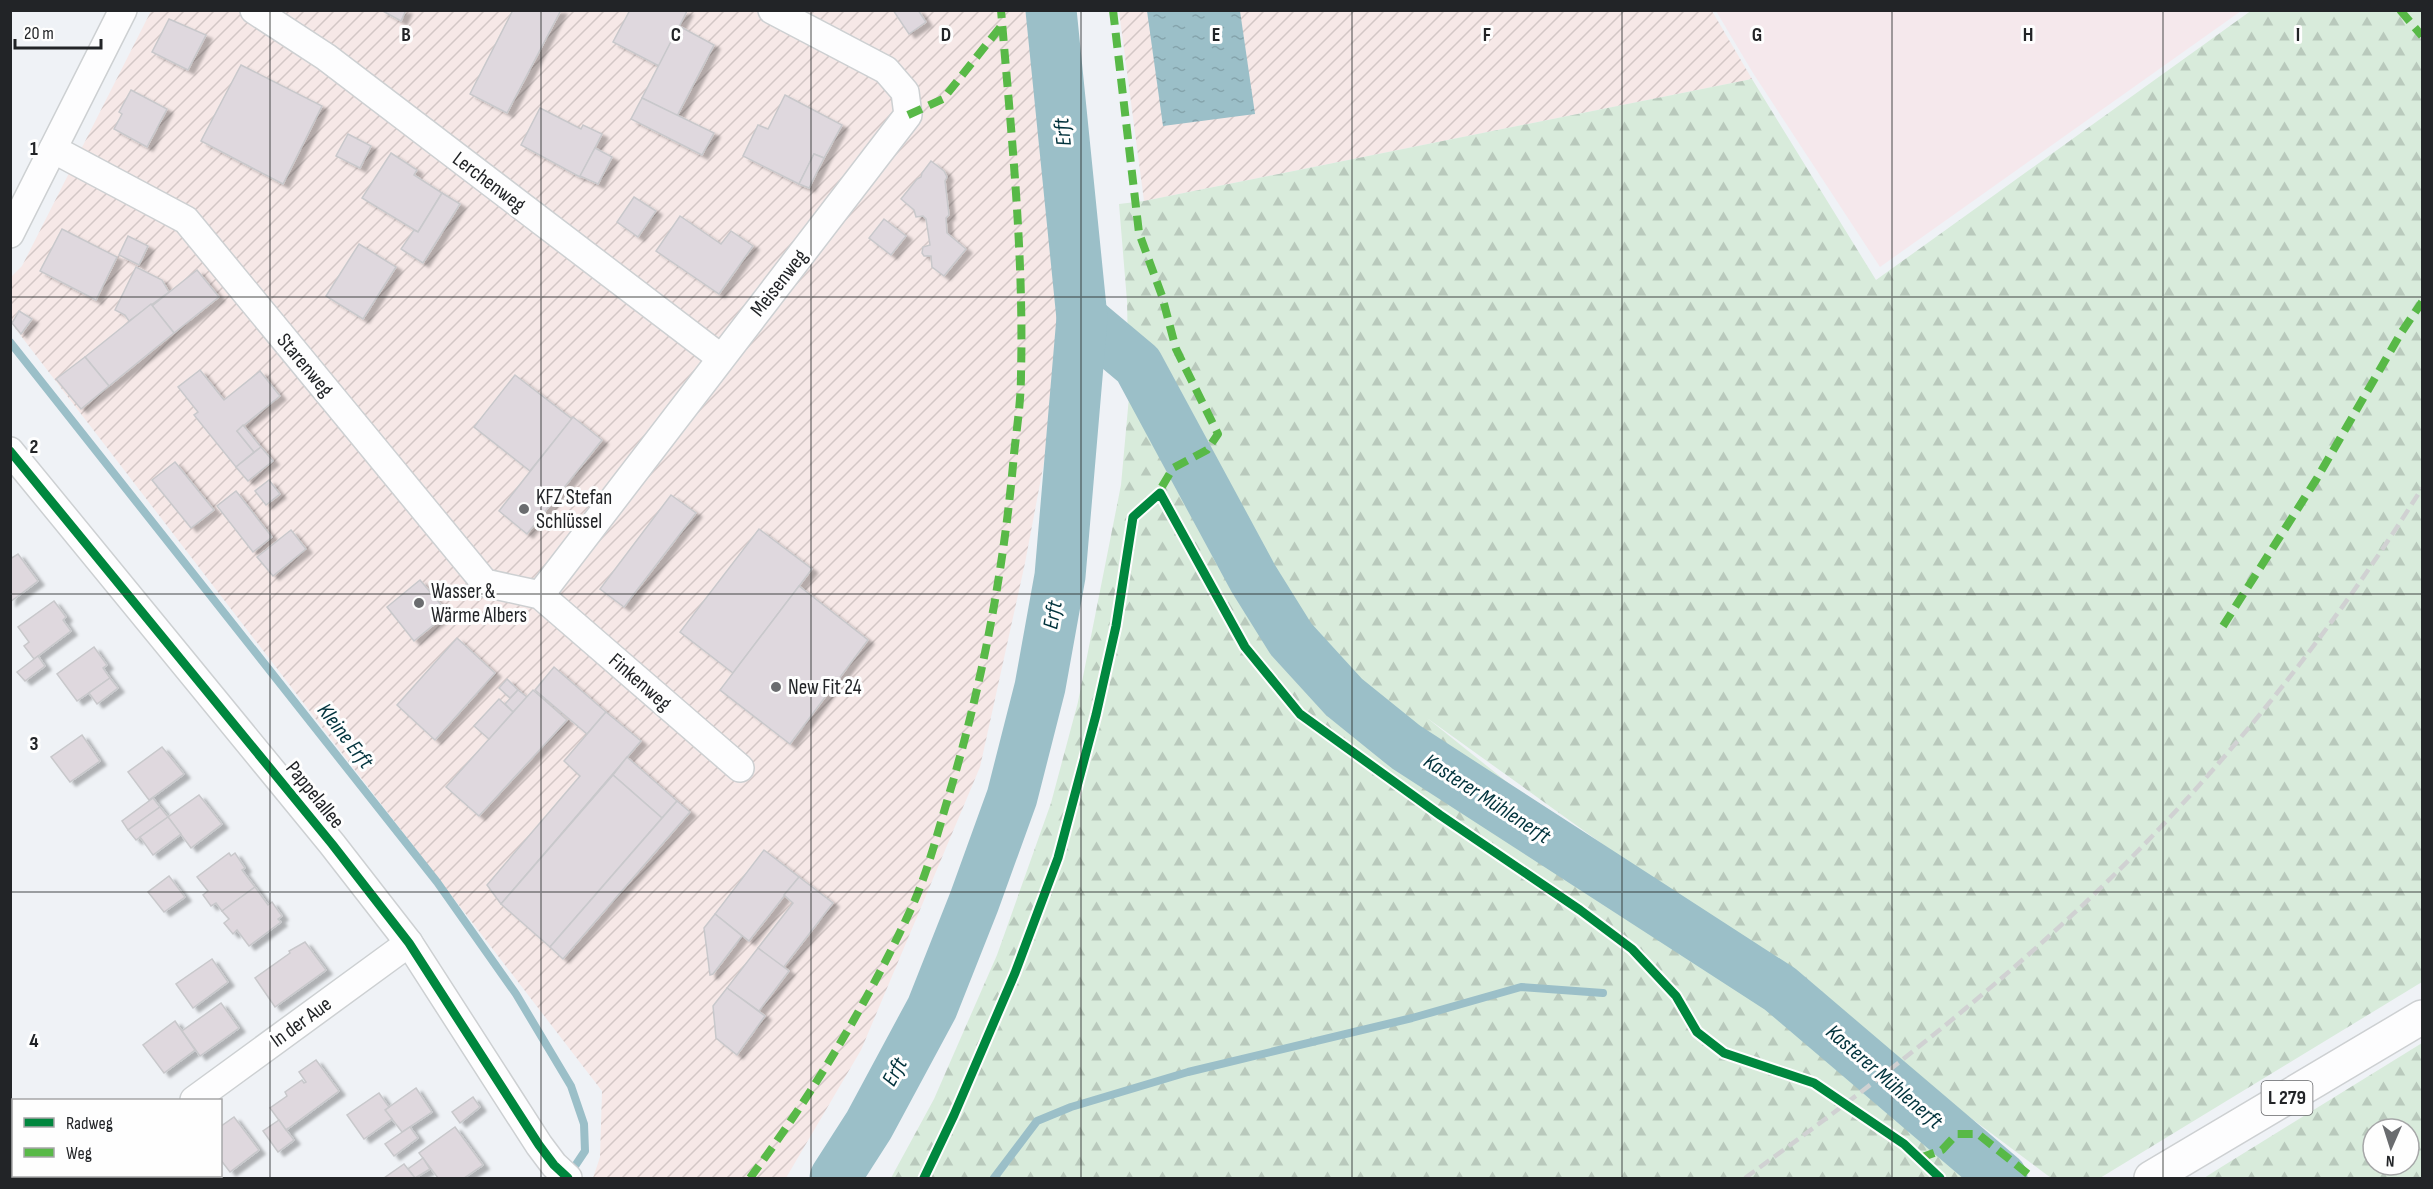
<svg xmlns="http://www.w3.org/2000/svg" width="2433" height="1189" font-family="'Sofia Sans Condensed',sans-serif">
<defs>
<pattern id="industrial-furrows" width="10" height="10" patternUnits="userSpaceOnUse" patternTransform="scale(1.5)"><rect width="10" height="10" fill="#f6e8e7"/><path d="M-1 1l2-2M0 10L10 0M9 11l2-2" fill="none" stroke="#d3c7c6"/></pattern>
<pattern id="forest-firs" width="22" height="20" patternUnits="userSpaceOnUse" patternTransform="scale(1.5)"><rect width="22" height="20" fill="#d8ebdb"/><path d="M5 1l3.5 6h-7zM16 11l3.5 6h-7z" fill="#b9c9bc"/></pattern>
<pattern id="water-ripples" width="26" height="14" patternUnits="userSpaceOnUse" patternTransform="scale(1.5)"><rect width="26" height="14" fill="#9bbfc8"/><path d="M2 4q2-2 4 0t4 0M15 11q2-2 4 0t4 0" fill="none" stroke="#85a4ac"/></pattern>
<filter id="shadow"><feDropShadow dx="6" dy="4" stdDeviation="1.5" flood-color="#0004"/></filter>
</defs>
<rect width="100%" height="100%" fill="#eff2f6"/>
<!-- commercial -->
<polygon fill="#f5e8ec" points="1716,11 2241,11 1880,267 1753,73"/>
<!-- industrial -->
<g fill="url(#industrial-furrows)">
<polygon points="151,11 1037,11 1042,44 1059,349 1045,457 1025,563 980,767 861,1050 786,1178 593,1178 600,1157 602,1091 11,323 11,277 22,266"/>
<polygon points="1119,11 1712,11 1752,79 1144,201"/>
</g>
<!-- forest -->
<g fill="url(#forest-firs)" fill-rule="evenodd">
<polygon points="2252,10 2422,11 2422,982 2100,1178 2051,1178 1908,1071 1796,983 1427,718 1777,998 1991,1178 891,1178 934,1099 997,955 1051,803 1078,702 1121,485 1129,397 1127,301 1119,204 1144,201 1752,79 1876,280"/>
<path d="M 2422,1043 L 2422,1178 L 2204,1178 L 2223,1166 ZM 2373,1129 L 2409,1129 L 2409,1165 L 2373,1165 Z"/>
</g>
<!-- water -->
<polygon fill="url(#water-ripples)" points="1147,11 1240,11 1255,114 1163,126"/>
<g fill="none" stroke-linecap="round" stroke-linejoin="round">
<!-- stream -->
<g stroke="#9bbfc8" stroke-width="8">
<polyline points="10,342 437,882 516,994 571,1086 584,1124 585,1151 569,1175"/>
<polyline points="994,1178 1037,1121 1071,1107 1188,1072 1412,1018 1521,987 1603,993"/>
</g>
<!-- river -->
<g stroke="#9bbfc8" stroke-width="51">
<polyline points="1082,318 1138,365 1253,578 1291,639 1344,697 1406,747 1780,989 2002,1178"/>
<polyline points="835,1178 869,1125 932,1008 974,902 1012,797 1040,687 1060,576 1082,318 1051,10"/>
</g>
</g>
<!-- building -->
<g fill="#dfd8de" stroke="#c8c8cb" stroke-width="1.5" filter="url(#shadow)">
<polygon points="381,10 406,10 401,21"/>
<polygon points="513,10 561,10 507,113 470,94"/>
<polygon points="630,10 687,11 659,66 613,42"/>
<polygon points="893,10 918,10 926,22 909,34"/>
<polygon points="169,19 206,35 188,70 152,52"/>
<polygon points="679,26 714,45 677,116 642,98"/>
<polygon points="241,65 322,106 283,184 201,141"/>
<polygon points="131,90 167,109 147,147 114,129 122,114 119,112"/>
<polygon points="785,95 842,125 824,158 814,154 799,184 743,156 758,125 768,129"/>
<polygon points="642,98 714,133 702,155 631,119"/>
<polygon points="540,108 581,129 583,125 602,134 580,177 521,145"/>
<polygon points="348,134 371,146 360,168 336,156"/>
<polygon points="595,148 612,157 598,184 580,176"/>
<polygon points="391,153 417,170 414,175 442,193 418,232 362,198"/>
<polygon points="814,154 824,158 809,188 799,184"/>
<polygon points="931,161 944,171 947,177 945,181 949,215 946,218 947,233 966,249 944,276 932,267 931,256 924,256 922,253 923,247 930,245 926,219 923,216 916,217 914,210 901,199 917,179 921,177 922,173"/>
<polygon points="442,193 460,204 423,263 401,249 414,230 418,232"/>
<polygon points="634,197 656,211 638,237 617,222"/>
<polygon points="680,216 721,244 731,231 753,246 719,294 656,251"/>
<polygon points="884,219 906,236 891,255 869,238"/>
<polygon points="62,229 117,257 96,300 40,271"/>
<polygon points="128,236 148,246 139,265 119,255"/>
<polygon points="359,244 396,267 363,319 326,296"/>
<polygon points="136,267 162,280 169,292 129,321 125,315 115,310"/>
<polygon points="197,270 219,297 174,333 152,306"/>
<polygon points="151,304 174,333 109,386 85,357"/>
<polygon points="19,311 32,319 21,334 12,323"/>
<polygon points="85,357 109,386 81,409 56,379"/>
<polygon points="200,370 224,400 260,371 280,396 237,431 254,452 236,467 194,415 198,412 178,387"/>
<polygon points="515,375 572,419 530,471 474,427"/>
<polygon points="573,417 602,440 527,534 499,511"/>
<polygon points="243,425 261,447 254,452 237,431"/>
<polygon points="261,447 273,461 248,481 236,467"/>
<polygon points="175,462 214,510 191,528 152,480"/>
<polygon points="269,480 280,494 266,505 255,491"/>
<polygon points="236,491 272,537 253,552 217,506"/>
<polygon points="671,495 696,513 624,607 600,589"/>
<polygon points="759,529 812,569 733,673 680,632"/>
<polygon points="291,530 306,549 273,576 257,557"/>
<polygon points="18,554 38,581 10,602 10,559"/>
<polygon points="420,580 448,613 414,641 387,607"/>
<polygon points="799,586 868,640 790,744 720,690"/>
<polygon points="54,601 66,617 63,620 71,631 34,659 24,646 29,642 18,627"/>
<polygon points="457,638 495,673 435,740 397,705"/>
<polygon points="94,647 107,665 103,668 110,678 77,701 57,674"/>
<polygon points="38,656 45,666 25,681 17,672"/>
<polygon points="554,667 606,712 587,734 535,690"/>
<polygon points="110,678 118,688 97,704 89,693"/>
<polygon points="507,679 518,690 510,698 499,688"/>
<polygon points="518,690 527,697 513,712 505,704"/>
<polygon points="533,690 567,720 479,816 446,787"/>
<polygon points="499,699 513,712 489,739 474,726"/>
<polygon points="606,712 641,741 501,904 487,885 580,776 564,761"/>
<polygon points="82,735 100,761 70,782 51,757"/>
<polygon points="162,747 184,774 149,800 128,772"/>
<polygon points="627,757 677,801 662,818 613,775"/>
<polygon points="613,775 662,818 550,947 501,904"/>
<polygon points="199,795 222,824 191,848 168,817"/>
<polygon points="153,798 160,807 128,830 122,821"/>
<polygon points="677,801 690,812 563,959 550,947"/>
<polygon points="160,807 168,817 136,840 128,830"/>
<polygon points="168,817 181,834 153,855 140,837"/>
<polygon points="764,850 799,877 749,941 715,914"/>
<polygon points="229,853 231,856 235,853 245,868 242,870 255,887 222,911 216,903 211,906 203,895 208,891 197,877"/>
<polygon points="169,876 185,897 164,912 148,892"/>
<polygon points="799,877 833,903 783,968 758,948 793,903 784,895"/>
<polygon points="255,887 268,905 272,902 282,916 278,919 281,922 249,946 237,930 233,934 224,923 229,919 222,911"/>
<polygon points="715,914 742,936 713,974 710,975 704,928"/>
<polygon points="305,942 326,970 275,1007 255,978 290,953 289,951"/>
<polygon points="758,948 789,971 759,1011 727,988"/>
<polygon points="212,959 228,982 193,1008 176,984"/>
<polygon points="727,988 765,1016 737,1055 716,1038 713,1006"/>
<polygon points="221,1003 239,1028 200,1056 182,1031"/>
<polygon points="175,1021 195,1050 164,1073 143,1045"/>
<polygon points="316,1060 339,1091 286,1130 270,1108 287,1096 285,1092 302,1080 304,1083 306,1082 299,1072"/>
<polygon points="416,1088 432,1112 402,1132 385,1110"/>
<polygon points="379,1093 389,1107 385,1110 392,1119 364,1139 347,1115"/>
<polygon points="473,1097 480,1107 460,1123 452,1112"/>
<polygon points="234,1117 259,1150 230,1172 220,1159 220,1127"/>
<polygon points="279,1120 286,1130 288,1128 287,1131 294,1140 278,1152 263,1131"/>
<polygon points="410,1127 418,1138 394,1156 385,1144"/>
<polygon points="455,1127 483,1165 464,1178 438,1178 419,1153"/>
<polygon points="423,1158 430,1169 415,1178 408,1169"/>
<polygon points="404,1164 415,1178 384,1178"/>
<polygon points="161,1176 195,1176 197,1178 163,1178"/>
</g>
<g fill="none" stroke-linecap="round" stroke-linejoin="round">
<!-- street casing -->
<g stroke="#cdd0d2" stroke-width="30">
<g id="street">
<polyline points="254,10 326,57 721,358"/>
<polyline points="53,149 186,220 485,583 540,595 740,768"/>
<polyline points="10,234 123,10"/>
<polyline points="10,451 332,844 409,943 539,1145 554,1165 568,1178"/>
<polyline points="540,595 908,115 905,92 886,70 772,10"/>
<polyline points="194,1100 409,943"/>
<polyline points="87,1178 91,1176"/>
</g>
</g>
<!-- primary casing -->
<g stroke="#cdd0d2" stroke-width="36">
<polyline id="primary" points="2151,1178 2422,1017"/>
</g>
<!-- street -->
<use href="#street" stroke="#fdfdfe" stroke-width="27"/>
<!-- primary -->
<use href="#primary" stroke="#fdfdfe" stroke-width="33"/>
<!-- rail -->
<path stroke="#d0d1d2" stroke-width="4.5" stroke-dasharray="12 6" stroke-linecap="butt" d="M 1745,1178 C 1874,1085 2001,986 2115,874 C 2232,758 2335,627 2422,488"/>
<!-- quiet -->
<g stroke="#58b947" stroke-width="8" stroke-dasharray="15 8" stroke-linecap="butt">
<polyline points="1113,10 1139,233 1162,296 1176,349 1218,434 1207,450 1173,468 1157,495"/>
<polyline points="2400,10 2422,36"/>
<polyline points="908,115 943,99 1002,25"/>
<polyline points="2223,626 2316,480 2401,333 2422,302"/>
<polyline points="1920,1158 1942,1150 1957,1134 1978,1134 2033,1178"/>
<path d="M 750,1178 C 812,1095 867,1004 911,909 C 927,874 937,835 948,798 C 982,686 1004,570 1014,454 C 1017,427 1021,400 1021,374 C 1024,252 1011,131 1001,10"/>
</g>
<!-- cycleway casing -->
<g stroke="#fefefe" stroke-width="13">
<g id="cycleway">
<polyline points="10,451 332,844 409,943 539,1145 554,1165 568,1178"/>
<polyline points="924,1178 954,1115 1015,973 1058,858 1096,715 1116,626 1133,517 1160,493 1245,647 1300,714 1440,815 1580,910 1632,949 1676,996 1697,1032 1724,1053 1814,1083 1904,1144 1940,1178"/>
</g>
</g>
<!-- cycleway -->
<use href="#cycleway" stroke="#00873e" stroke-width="9"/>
</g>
<!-- grid -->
<path fill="none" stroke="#222427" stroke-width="1.5" stroke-opacity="0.55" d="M 270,10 L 270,1178M 541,10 L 541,1178M 811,10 L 811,1178M 1081,10 L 1081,1178M 1352,10 L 1352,1178M 1622,10 L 1622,1178M 1892,10 L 1892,1178M 2163,10 L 2163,1178M 10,297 L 2422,297M 10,594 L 2422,594M 10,892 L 2422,892"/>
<!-- markers -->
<g fill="#6a6c6f" stroke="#fefefe" stroke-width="2">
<circle cx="524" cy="509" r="6"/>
<circle cx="419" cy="603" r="6"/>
<circle cx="776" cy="687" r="6"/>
</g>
<g text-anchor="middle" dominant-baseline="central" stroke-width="6" stroke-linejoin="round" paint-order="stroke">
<!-- shield labels -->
<rect fill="#fefefe" stroke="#646568" stroke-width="1.5" x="2261.5" y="1081" width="51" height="34" rx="4.5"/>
<g font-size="20" font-weight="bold" fill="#222427">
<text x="2287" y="1098">L 279</text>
</g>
<!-- street labels -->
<g font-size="21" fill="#222427" stroke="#fefefe">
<text transform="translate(489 182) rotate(37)">Lerchenweg</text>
<text transform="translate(779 283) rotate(-52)">Meisenweg</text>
<text transform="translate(305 365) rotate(50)">Starenweg</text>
<text transform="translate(640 682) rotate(41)">Finkenweg</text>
<text transform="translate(315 795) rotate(51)">Pappelallee</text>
<text transform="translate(301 1022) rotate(-36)">In der Aue</text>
</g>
<!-- poi labels -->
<g font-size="21" fill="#222427" stroke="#fefefe" text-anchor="start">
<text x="536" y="497">KFZ Stefan<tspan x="536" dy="24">Schlüssel</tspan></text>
<text x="431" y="591">Wasser &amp;<tspan x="431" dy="24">Wärme Albers</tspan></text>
<text x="788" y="687">New Fit 24</text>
</g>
<!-- water labels -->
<g font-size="22" font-style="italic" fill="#00323c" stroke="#fefefe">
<text transform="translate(1063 132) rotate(-96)">Erft</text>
<text transform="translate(1053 615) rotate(-80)">Erft</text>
<text transform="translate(345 736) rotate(52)">Kleine Erft</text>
<text transform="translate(1487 799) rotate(33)">Kasterer Mühlenerft</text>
<text transform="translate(895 1072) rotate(-61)">Erft</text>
<text transform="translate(1884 1077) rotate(41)">Kasterer Mühlenerft</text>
</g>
</g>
<g font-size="20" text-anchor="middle" font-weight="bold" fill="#222427" stroke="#fefefe" stroke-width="6" stroke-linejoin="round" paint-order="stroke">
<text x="406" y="41">B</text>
<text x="676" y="41">C</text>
<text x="946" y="41">D</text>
<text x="1216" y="41">E</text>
<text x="1487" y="41">F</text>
<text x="1757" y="41">G</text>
<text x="2028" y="41">H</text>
<text x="2298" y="41">I</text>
<text x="34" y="155">1</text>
<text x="34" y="453">2</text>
<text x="34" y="750">3</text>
<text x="34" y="1047">4</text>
</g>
<!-- border -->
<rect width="2433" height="1189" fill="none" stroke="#222427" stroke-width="24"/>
<!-- legend -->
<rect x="12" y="1099" width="210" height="78" fill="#fefefe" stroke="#a6a7a8" stroke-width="1.5"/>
<rect x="24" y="1118" width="30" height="9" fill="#00873e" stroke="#a6a7a8" stroke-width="1.5"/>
<text x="66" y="1129" font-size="18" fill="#222427">Radweg</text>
<rect x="24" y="1148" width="30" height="9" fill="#58b947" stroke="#a6a7a8" stroke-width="1.5"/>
<text x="66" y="1159" font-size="18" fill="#222427">Weg</text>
<!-- north arrow -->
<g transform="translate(2391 1147) rotate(183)"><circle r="28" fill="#fefefe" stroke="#a6a7a8" stroke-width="1.5"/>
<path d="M0-4.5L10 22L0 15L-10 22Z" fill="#6a6c6f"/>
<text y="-9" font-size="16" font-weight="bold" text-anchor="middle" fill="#222427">N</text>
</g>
<!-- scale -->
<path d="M15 39v9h86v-9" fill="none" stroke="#222427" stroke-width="3"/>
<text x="24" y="39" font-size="18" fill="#222427" stroke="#fefefe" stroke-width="4.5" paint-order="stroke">20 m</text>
</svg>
